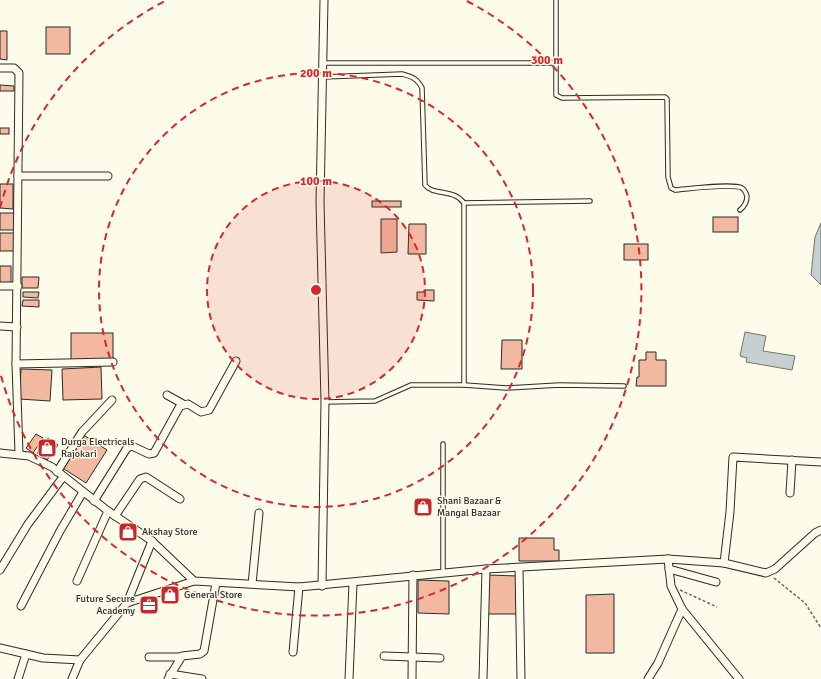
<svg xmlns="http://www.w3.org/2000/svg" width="821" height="679" font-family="Signika,sans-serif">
<rect width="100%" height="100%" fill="#fdfbea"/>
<!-- water -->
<g fill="#c7d0d0" stroke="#74746e">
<polygon points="821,223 821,285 811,275 815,237"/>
<polygon points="745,332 766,336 763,351 795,356 792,370 746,362 747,358 740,356"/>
</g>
<!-- building -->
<g fill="#f2b8a0" stroke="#2b2b2b">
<rect x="46" y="27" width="24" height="27"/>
<polygon points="0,31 7,31 7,60 0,59"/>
<polygon points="0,85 14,86 14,91 0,91"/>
<rect x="0" y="128" width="9" height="6"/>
<polygon points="0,184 13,184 13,209 0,208"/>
<rect x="372" y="201" width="29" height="6"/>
<rect x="0" y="213" width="17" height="17"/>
<rect x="713" y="217" width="25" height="15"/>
<polygon points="381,219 397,219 397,252 381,253"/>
<polygon points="409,224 426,224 426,254 408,254"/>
<polygon points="0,233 14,233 15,251 0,251"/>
<rect x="624" y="244" width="24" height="16"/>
<rect x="0" y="266" width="11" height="18"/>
<polygon points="22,277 39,277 38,288 22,288"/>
<polygon points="424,290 434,290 434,301 417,300 417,292 424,292"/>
<polygon points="23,292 39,292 38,298 23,297"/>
<polygon points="23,300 39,300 39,307 22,306"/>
<rect x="71" y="333" width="42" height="27"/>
<polygon points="502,340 522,340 522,369 501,369"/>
<polygon points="646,352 656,352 656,360 666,360 666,386 636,386 637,377 639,377 639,360 646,360"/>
<polygon points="101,367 102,399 63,400 62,369"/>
<polygon points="21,369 52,370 50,401 19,399"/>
<polygon points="36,434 43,438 33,453 26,448"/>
<polygon points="82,434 107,450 86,483 61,467"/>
<polygon points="48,438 58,445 47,460 37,453"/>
<polygon points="519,538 554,538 554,550 559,550 559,561 519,561"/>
<polygon points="488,575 518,576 517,614 487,614"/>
<polygon points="418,580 449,581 449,614 418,613"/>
<polygon points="614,594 614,653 586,653 586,595"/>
</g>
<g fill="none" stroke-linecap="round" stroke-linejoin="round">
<!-- lane casing -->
<g stroke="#2b2b2b" stroke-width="5.5">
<g id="lane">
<path d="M 556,0 L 556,95 L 562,98 L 665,97 L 667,99 L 668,177 L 671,188 L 675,190 C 688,189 733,183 742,188 C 745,190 746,193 747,196 C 747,202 745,206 740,210"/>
<polyline points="323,63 555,63"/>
<path d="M 323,77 L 402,74 C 412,77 417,78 422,88 L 425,185 C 433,196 453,188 464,203 L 464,385"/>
<polyline points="464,203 590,201"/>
<polyline points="325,402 375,401 411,385 464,385 506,388 559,385 624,386"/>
<polyline points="443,444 443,572"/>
</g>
</g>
<!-- street casing -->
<g stroke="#2b2b2b" stroke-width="9">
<g id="street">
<polyline points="0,68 14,68 19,73 16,364 19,454"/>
<polyline points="18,176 108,176"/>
<polyline points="0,286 18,286"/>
<polyline points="0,326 17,327"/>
<polyline points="16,364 113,362"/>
<polyline points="167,395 183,404"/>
<polyline points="0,453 29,456 52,467 108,511 152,541 194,581 299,587 486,569 668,559 724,563 766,573 775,569 815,533 821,530"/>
<polyline points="57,472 82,432 112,400"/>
<polyline points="790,493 792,460"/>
<polyline points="94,501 127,448 132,446 149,454 154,453 180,406 188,404 201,412 209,410 236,361"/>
<polyline points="115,516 140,479 146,477 180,499"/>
<polyline points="668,559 671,586 682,609 739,679"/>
<polyline points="724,563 730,512 733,457 821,462"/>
<polyline points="519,568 521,679"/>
<polyline points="669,569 716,582"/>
<polyline points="0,570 28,524 63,477"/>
<polyline points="77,581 108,511"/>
<polyline points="252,584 259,513"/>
<polyline points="322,586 325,402 320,202 324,0"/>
<polyline points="127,603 152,541"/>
<polyline points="21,606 60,531 83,492"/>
<polyline points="0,648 43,658 80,660"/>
<polyline points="293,652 299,587"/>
<polyline points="384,656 440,658"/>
<polyline points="149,657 181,657"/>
<polyline points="170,674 202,679"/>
<polyline points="18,679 26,654"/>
<polyline points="72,679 80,660 127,603 194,581"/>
<polyline points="168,679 182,656 200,654 204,651 216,583"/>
<polyline points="349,679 353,583"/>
<polyline points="412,679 413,575"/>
<polyline points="483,679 486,569"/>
<polyline points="648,679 658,663 682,609"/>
</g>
</g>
<!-- path -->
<g stroke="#6a6964" stroke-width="1.5" stroke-dasharray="3 2" stroke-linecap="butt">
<polyline points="774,578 805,603 821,628"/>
<polyline points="680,590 717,607"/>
</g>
<!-- lane -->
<use href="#lane" stroke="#fdfbea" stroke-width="3.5"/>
<!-- street -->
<use href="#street" stroke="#fdfbea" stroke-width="7"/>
</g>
<!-- distance rings -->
<circle cx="316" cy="290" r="109" fill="#d62828" fill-opacity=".12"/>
<g fill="none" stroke="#d62828" stroke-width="2" stroke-dasharray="7 5">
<circle cx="316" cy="290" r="109"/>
<circle cx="316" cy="290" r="217"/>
<path d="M0 208A326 326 0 0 1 165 1M467 1A326 326 0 1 1 0 372"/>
</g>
<!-- icons -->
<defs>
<g id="shop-square" transform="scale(1)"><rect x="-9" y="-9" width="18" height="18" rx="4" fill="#c62828" stroke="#fdfbea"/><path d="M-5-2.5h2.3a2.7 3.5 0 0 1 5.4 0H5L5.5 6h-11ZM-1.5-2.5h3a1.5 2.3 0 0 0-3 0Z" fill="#fff"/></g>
<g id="office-square" transform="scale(1)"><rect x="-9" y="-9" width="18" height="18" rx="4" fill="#c62828" stroke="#fdfbea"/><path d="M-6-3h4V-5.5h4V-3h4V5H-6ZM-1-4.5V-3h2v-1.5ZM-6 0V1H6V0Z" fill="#fff"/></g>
</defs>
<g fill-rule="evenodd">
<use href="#shop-square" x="47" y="448"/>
<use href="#shop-square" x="423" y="507"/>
<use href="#shop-square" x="128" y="532"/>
<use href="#shop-square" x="170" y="595"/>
<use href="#office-square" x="149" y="605"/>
</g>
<g text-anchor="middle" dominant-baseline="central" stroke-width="3" stroke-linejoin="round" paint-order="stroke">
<!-- poi labels -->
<g font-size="10" fill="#2b2b2b" stroke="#fdfbea" text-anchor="start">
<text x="61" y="442">Durga Electricals<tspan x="61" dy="12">Rajokari</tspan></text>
<text x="437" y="501">Shani Bazaar &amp;<tspan x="437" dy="12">Mangal Bazaar</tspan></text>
<text x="142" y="532">Akshay Store</text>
<text x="184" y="595">General Store</text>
<text x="135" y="599" text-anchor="end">Future Secure<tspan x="135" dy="12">Academy</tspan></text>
</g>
</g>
<circle cx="316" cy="290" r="6" fill="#d62828" stroke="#fdfbea" stroke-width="2"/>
<g font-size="12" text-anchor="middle" font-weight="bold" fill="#d62828" stroke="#fdfbea" stroke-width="3" stroke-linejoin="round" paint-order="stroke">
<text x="547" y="64">300 m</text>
<text x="316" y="77">200 m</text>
<text x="316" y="185">100 m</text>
</g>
</svg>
